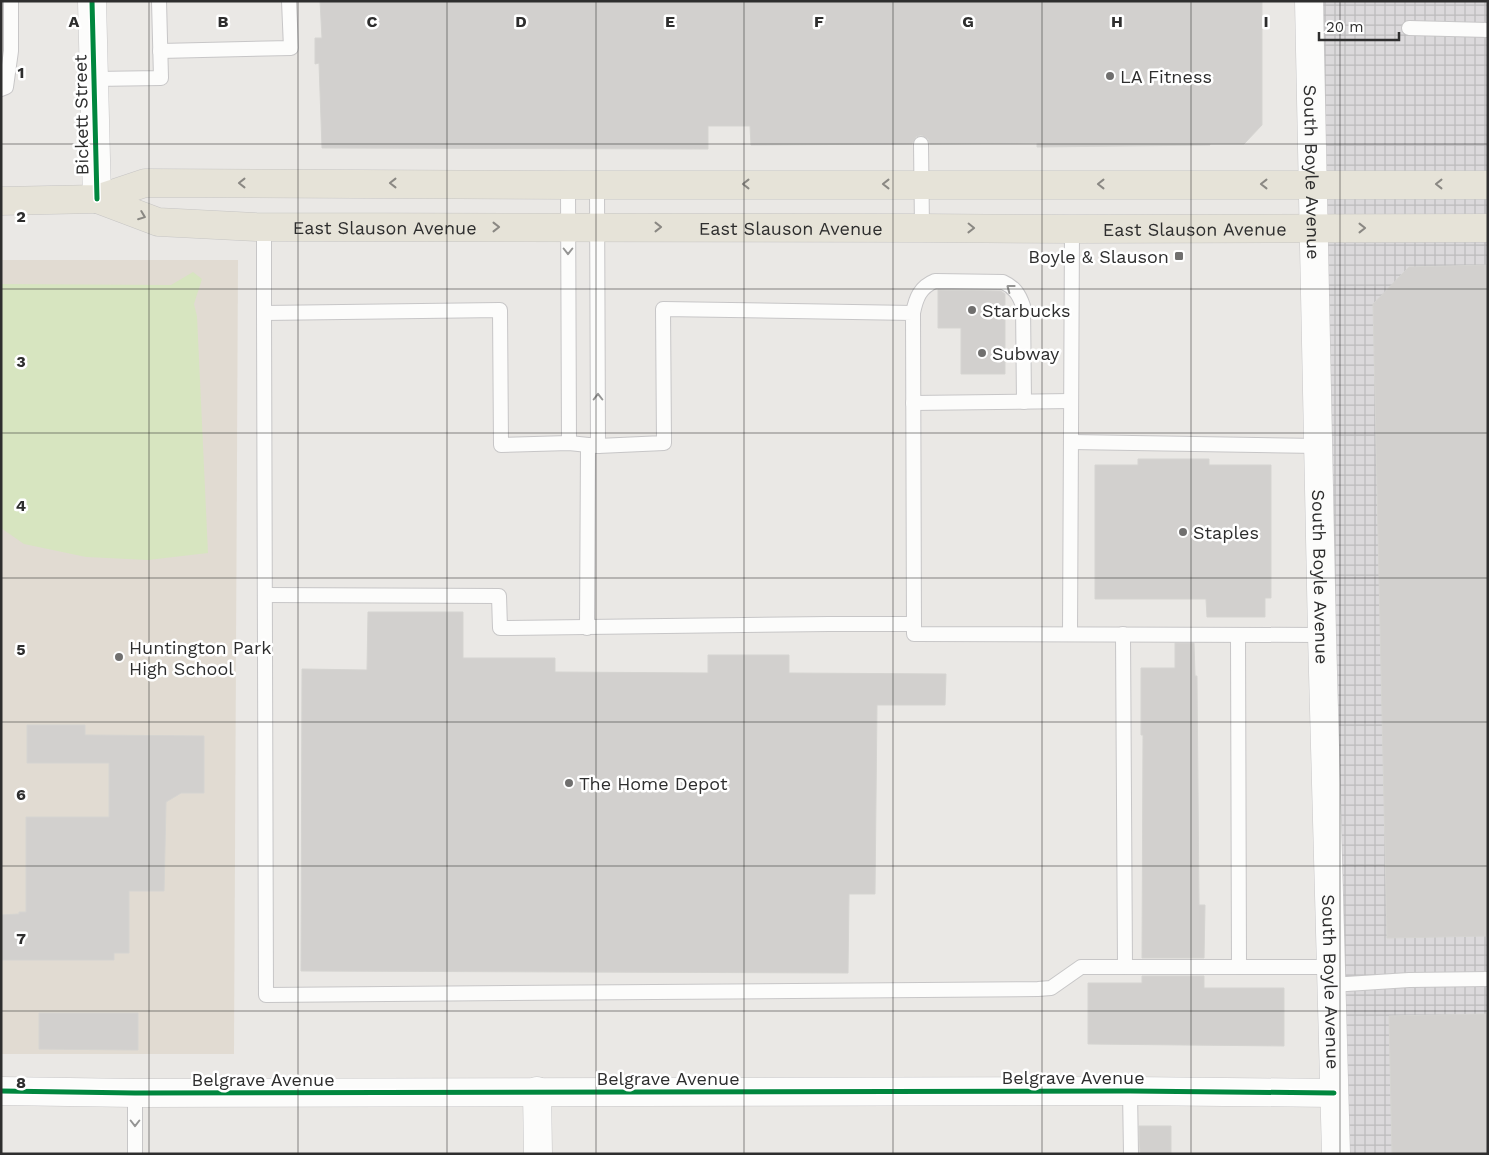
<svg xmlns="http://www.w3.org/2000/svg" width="1489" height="1155" font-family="'Work Sans',sans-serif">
<defs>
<pattern id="industrial-grid" width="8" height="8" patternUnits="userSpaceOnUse" patternTransform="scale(1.25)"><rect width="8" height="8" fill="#dbd9db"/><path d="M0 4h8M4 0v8" fill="none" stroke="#bcbbbc"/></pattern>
</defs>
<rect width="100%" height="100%" fill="#eae8e5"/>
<!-- industrial -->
<polygon fill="url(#industrial-grid)" points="1312,1 1488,1 1488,1154 1338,1154"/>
<!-- education -->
<polygon fill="#e1dbd2" points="1,260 238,260 234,1054 1,1054"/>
<!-- pitch -->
<polygon fill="#d7e5c0" points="193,272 202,279 194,304 197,316 208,553 148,560 86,557 24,544 1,528 1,284 171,285"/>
<!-- building -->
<g fill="#d2d0ce" stroke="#d5d4d1">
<polygon points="320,1 1262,1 1262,125 1244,144 1210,144 1210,145 1037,147 1037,143 930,144 928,139 921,135 916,137 912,144 751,145 750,126 708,126 708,149 322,148 319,63 315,64 315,38 322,38"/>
<polygon points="1488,265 1488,936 1387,938 1373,304 1409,267"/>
<polygon points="938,290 1001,291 1005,294 1005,374 961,374 961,328 938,328"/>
<polygon points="1138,459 1209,459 1209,465 1271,465 1271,598 1265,598 1265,617 1207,617 1206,599 1095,599 1095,465 1138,465"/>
<polygon points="368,612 463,612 463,658 555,658 555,672 708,673 708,655 789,655 789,673 946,674 945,705 877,705 875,894 849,894 848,973 301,971 302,669 367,670"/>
<polygon points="1175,643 1194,643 1195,676 1197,676 1199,905 1205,905 1204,958 1142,958 1143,735 1141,735 1141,668 1175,668"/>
<polygon points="27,725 85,725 85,735 204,736 204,793 181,793 166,802 164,891 129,891 129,953 114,953 114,960 1,960 1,915 19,914 19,912 26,912 26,817 109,817 109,763 27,763"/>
<polygon points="1142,976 1204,976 1204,988 1284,988 1284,1046 1088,1044 1088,983 1142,983"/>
<polygon points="39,1013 138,1013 138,1050 39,1049"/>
<polygon points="1488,1014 1488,1154 1392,1154 1389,1016"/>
<polygon points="1139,1126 1171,1126 1171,1154 1140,1154"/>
</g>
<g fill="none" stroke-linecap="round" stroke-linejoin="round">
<!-- service casing -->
<g stroke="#c7c6c7" stroke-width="16">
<g id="service">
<polyline points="1409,28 1488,30"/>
<polyline points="160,51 291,48 289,1"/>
<polyline points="94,79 161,78 159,1"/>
<polyline points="1,89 6,87 11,51 11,1"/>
<polyline points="921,144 922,228"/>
<polyline points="568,185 569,443"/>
<polyline points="597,185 598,446"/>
<polyline points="264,227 264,313 500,310 501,445 569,443 598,446 664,443 663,309 913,313 914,634 1322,635"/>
<polyline points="264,313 266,995 1038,989 1051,988 1081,967 1331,967"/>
<path d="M 913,313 C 916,298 920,287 935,281 L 1003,282 C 1014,287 1019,294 1023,306 L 1024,402"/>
<polyline points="913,403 1071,401"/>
<polyline points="1071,442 1318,446"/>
<polyline points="265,595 499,596 500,628 829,624 914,624"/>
<polyline points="587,628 588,445"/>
<polyline points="1070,634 1072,229"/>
<polyline points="1123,634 1125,967"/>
<polyline points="1238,635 1239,967"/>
<polyline points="1331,985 1409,980 1488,979"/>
<polyline points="1130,1091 1131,1154"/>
<polyline points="135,1093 135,1154"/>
</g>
</g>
<!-- minor casing -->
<g stroke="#c7c6c7" stroke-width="29">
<g id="minor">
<polyline points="92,1 97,199"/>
<polyline points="1,1091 135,1093 1130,1091 1334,1093"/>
<polyline points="537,1091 538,1154"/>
</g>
</g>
<!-- secondary casing -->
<g stroke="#c7c6c7" stroke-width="29">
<g id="secondary">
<path id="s1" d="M 1309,1 L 1322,635 L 1336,1154"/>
</g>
</g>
<!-- primary casing -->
<g stroke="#c6c5c4" stroke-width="29">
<g id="primary">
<path id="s2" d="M 97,199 L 158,222 L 256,227 L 922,228 L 1072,229 L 1488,228"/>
<polyline points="1,201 97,199 145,183 568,185 1488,185"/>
</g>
</g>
<!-- service -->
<use href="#service" stroke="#fcfcfb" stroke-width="14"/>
<!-- minor -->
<use href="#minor" stroke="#fcfcfb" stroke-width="28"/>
<!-- secondary -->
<use href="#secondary" stroke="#fcfcfb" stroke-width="28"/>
<!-- primary -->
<use href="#primary" stroke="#e6e3d8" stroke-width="28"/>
<!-- cycleway casing -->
<g stroke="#fff" stroke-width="8">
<g id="cycleway">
<polyline points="92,1 97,199"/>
<polyline points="1,1091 135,1093 1130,1091 1334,1093"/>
</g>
</g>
<!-- cycleway -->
<use href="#cycleway" stroke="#00873e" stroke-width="5"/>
</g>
<!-- one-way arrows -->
<defs><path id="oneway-chevron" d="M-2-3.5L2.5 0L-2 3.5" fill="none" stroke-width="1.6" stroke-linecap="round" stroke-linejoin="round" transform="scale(1.25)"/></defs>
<g stroke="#8a8883">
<use href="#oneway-chevron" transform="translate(242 183) rotate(180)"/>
<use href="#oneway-chevron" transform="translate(393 183) rotate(180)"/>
<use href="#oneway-chevron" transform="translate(746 184) rotate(180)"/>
<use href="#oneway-chevron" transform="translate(886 184) rotate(180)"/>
<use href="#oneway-chevron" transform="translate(1101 184) rotate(-180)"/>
<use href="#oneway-chevron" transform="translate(1264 184) rotate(180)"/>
<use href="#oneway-chevron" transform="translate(1439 184) rotate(-180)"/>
<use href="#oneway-chevron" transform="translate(142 216) rotate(21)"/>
<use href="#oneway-chevron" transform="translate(496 227)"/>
<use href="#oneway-chevron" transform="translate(658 227)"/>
<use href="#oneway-chevron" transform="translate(971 228) rotate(1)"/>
<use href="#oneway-chevron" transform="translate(1362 228)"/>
</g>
<g stroke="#959594">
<use href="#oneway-chevron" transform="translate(568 251) rotate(90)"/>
<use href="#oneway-chevron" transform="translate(1010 288) rotate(-143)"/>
<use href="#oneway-chevron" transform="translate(598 397) rotate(-90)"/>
<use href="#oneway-chevron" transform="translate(135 1123) rotate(90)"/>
</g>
<!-- grid -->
<path fill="none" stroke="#2e2e2e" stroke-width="1" stroke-opacity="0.55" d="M 149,1 L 149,1154M 298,1 L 298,1154M 447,1 L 447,1154M 596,1 L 596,1154M 744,1 L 744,1154M 893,1 L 893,1154M 1042,1 L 1042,1154M 1191,1 L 1191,1154M 1340,1 L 1340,1154M 1,144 L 1488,144M 1,289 L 1488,289M 1,433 L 1488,433M 1,578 L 1488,578M 1,722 L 1488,722M 1,866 L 1488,866M 1,1011 L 1488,1011"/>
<!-- markers -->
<g fill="#706f6e" stroke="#fff" stroke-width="2">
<circle cx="1110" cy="76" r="5"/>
<rect x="1174" y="251" width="10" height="10" rx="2.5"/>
<circle cx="972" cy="310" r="5"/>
<circle cx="982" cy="353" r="5"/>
<circle cx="1183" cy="532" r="5"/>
<circle cx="119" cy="657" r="5"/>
<circle cx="569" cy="783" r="5"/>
</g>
<g text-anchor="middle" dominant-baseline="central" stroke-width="5" stroke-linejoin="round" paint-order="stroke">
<!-- poi labels -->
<g font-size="18" fill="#2e2e2e" stroke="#fff" text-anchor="start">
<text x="1120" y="76">LA Fitness</text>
<text x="1169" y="256" text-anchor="end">Boyle &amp; Slauson</text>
<text x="982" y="310">Starbucks</text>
<text x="992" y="353">Subway</text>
<text x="1193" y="532">Staples</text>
<text x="129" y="647">Huntington Park<tspan x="129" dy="21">High School</tspan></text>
<text x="579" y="783">The Home Depot</text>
</g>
<!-- street labels -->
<g font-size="18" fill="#2e2e2e" stroke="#fff">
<text transform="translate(81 115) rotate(-91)">Bickett Street</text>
<text stroke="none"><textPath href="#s1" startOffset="171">South Boyle Avenue</textPath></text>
<text stroke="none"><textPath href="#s2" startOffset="292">East Slauson Avenue</textPath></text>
<text stroke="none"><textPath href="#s2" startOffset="698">East Slauson Avenue</textPath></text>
<text stroke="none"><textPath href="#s2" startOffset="1102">East Slauson Avenue</textPath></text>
<text stroke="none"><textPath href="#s1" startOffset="576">South Boyle Avenue</textPath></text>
<text stroke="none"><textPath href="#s1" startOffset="981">South Boyle Avenue</textPath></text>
<text x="1073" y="1077">Belgrave Avenue</text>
<text x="668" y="1078">Belgrave Avenue</text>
<text x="263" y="1079">Belgrave Avenue</text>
</g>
</g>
<g font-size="16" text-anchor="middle" font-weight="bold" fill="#2e2e2e" stroke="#fff" stroke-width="5" stroke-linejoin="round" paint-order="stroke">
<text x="74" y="27">A</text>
<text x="223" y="27">B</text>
<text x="372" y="27">C</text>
<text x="521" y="27">D</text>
<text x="670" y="27">E</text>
<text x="819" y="27">F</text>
<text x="968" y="27">G</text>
<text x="1117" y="27">H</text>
<text x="1266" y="27">I</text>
<text x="21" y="78">1</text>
<text x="21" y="222">2</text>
<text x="21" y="367">3</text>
<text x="21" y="511">4</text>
<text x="21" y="655">5</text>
<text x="21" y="800">6</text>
<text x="21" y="944">7</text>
<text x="21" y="1088">8</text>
</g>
<!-- border -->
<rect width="1489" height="1155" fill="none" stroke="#2e2e2e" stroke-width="5"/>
<!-- scale -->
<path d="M1319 32v8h80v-8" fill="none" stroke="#2e2e2e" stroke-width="2.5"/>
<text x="1326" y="32" font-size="15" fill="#2e2e2e" stroke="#ffffff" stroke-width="4" paint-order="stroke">20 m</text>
</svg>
